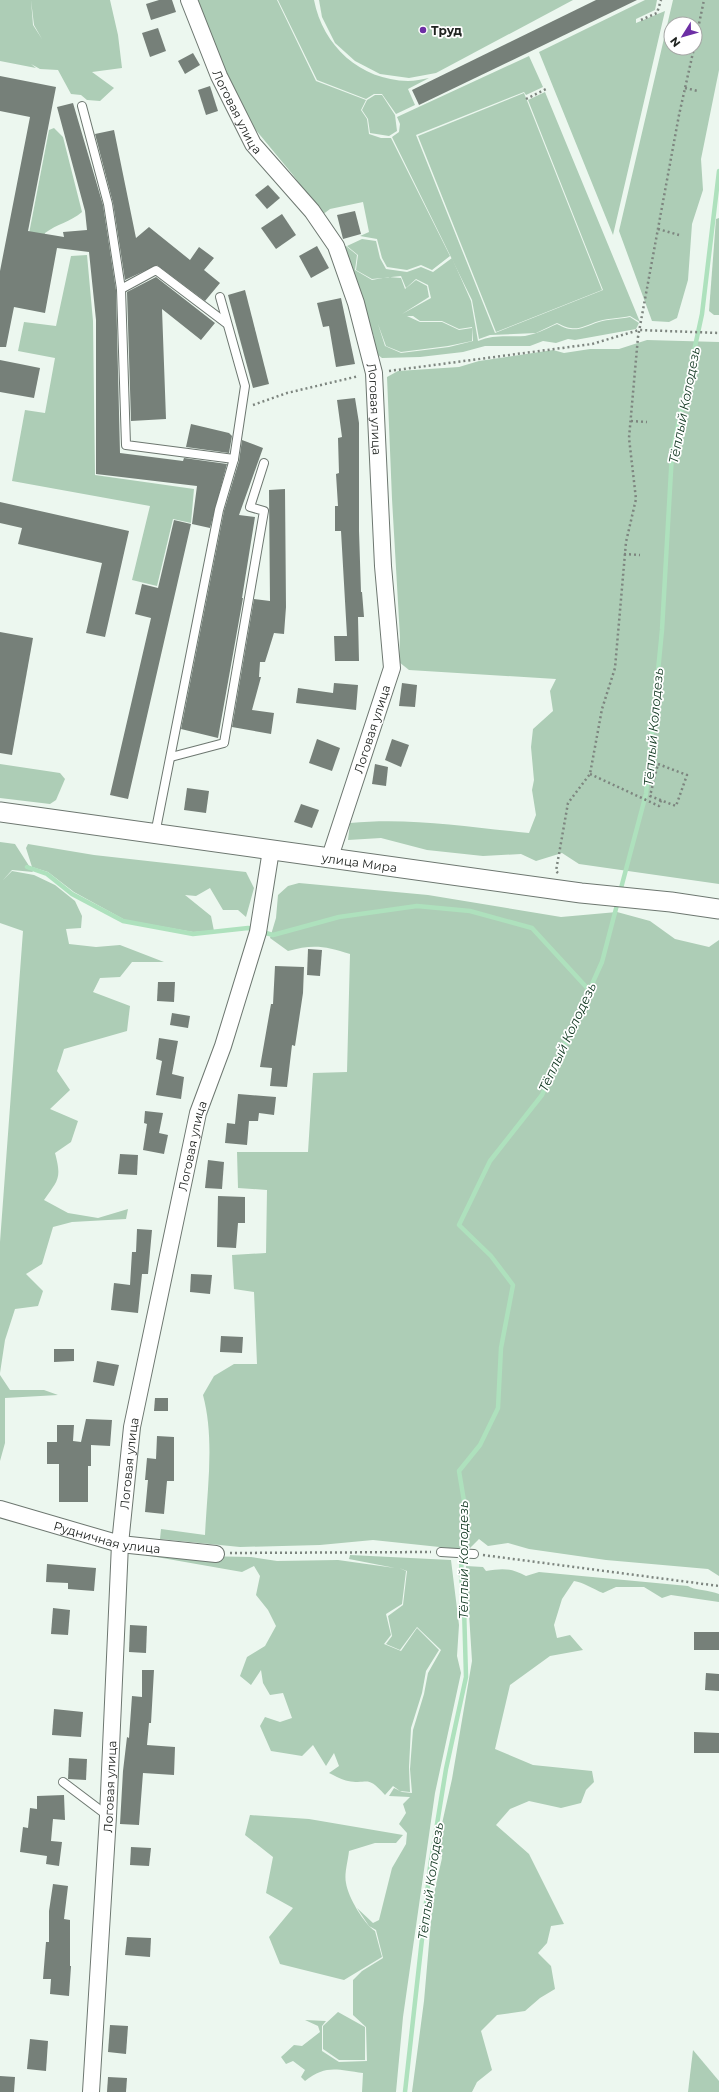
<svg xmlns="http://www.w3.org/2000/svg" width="719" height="2092" font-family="Montserrat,sans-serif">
<rect width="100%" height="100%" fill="#ecf7ef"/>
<!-- green -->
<g fill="#adcdb6" fill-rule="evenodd">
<polygon points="0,0 31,0 33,25 42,39 34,25 31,0 110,0 118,35 122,68 92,72 114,88 100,101 87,100 81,95 71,94 58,70 40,69 31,64 36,68 0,61"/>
<polygon points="198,0 277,0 316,81 366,100 361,110 367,119 369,134 381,138 391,138 450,256 432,270 421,265 407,270 387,267 382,258 377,239 360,236 369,232 363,202 330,209 322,215 293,175 246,118 216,54"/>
<path d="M 278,0 L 314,0 C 323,46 360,80 408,81 C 415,81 422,79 429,78 L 408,89 L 415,105 L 396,114 L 382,94 L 374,94 L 366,99 L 317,80 Z"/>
<polygon points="319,0 573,0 436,73 409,78 380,74 355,61 335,43 322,17"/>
<polygon points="645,0 657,0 655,10 636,19 636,23 665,11 613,235 539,52"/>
<path d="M 673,0 L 719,0 L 719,70 L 701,159 L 703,190 L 692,224 L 688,280 L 677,318 L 669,322 L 652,321 L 619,231 ZM 671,24 L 695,24 L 695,48 L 671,48 Z"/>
<path d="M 529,56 L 543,87 L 526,95 L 524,92 L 416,135 L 495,333 L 603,290 L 528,100 L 545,92 L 640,322 L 630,316 C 621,318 609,318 599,321 C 580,327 577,333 557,323 L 536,333 L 490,335 L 479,339 L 472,300 L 392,137 L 399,132 L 400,124 L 397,117 Z"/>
<polygon points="524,93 602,290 496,332 418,136"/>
<polygon points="375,95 382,95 395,115 397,131 389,136 370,133 368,119 362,110 367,100"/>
<path d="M 54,128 L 63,137 L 82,212 C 70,222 57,224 45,233 L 35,288 L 21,275 L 49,130 Z"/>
<polygon points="719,218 719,315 714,315 709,311 716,219"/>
<path d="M 362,239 L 376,241 L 380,258 L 386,269 L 407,272 L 421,267 L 433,272 L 452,258 L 471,301 L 478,341 C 494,334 508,337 525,336 C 536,334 546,329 557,324 C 575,334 581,328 599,322 C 608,319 620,319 630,317 L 639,323 L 636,329 L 575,340 L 568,339 L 556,343 L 543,341 L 530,346 L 485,346 L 463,352 L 420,357 L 382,358 L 374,352 L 371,341 L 374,337 L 342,246 L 346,246 L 357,255 L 355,270 L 372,280 L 388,277 L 401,278 L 405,289 L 416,280 L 427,286 L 429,297 L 402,314 L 431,298 L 428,285 L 416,279 L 406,288 L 401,276 L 372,279 L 356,270 L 358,255 L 347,246 ZM 407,316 L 413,316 L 420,321 L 442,321 L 459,329 L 472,327 L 473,341 L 449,347 L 401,353 L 385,346 L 378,324 L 386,346 L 401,352 L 448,346 L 472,341 L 472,328 L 459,330 L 442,322 L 420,322 Z"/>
<polygon points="87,255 93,321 95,475 194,489 191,523 173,519 157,586 132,580 150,506 12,481 25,410 45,413 55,358 18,351 24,322 56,326 71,256"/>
<path d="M 647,340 L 719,342 L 719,884 L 579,864 L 562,853 L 536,861 L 521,854 L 483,856 L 427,850 L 381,838 L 348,840 L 350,823 C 409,817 469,827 529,833 L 536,815 L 532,790 L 534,780 L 531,747 L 533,729 L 553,711 L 550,691 L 556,679 L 409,670 L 399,662 L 400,637 L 392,499 L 387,377 L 398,371 L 459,367 L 479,361 L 553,350 L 564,353 L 590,349 L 619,349 Z"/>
<polygon points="0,764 60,773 65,779 56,800 50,804 0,798"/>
<path d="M 0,842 L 15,844 L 33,872 L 12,870 L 3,880 L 12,871 L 34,875 L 55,885 L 75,901 L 82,916 L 81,928 L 66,929 L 69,944 L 96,947 L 120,945 L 164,962 L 132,962 L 120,977 L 100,978 L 93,992 L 130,1006 L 127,1031 L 64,1049 L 57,1071 L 70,1090 L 50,1109 L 78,1121 L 71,1142 L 55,1153 C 62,1179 58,1180 44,1200 L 68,1213 L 98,1218 L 128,1209 L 126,1219 L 72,1222 L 53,1227 L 42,1264 L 26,1274 L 43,1291 L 38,1306 L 15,1309 L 5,1340 L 0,1373 L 0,1242 L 23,931 L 0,923 Z"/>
<polygon points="28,844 94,855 246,872 254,888 246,917 238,910 223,910 210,888 196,896 185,895 211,916 214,931 193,932 125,920 74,892 48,872 32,867 26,848"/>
<path d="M 299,883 L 428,895 L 561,917 L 617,912 L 650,921 L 675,939 L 709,947 L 719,940 L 719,1576 L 708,1569 L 606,1560 L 529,1549 L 508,1543 L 488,1546 L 479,1539 L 468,1550 L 373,1540 L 320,1545 L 240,1547 L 160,1539 L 161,1529 L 205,1535 C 207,1490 215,1440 203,1395 L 214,1376 L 234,1364 L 257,1364 L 254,1292 L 234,1289 L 232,1255 L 266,1253 L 267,1190 L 238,1188 L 237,1152 L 308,1152 L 313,1073 L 347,1072 L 350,954 C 326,946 312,944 288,951 L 270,938 L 276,918 L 278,895 L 288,886 Z"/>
<polygon points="0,1375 10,1390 44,1390 58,1395 5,1398 5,1443 0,1461"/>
<path d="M 145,1555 L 251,1557 L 277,1561 L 338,1560 L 395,1568 L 349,1559 L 350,1555 L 451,1560 L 459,1625 L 457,1656 L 461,1673 L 435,1793 L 403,2017 L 396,2092 L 362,2092 L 363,2073 C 338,2070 326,2064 305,2081 L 301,2077 L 305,2070 L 293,2061 L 286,2064 L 281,2057 L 294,2045 L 302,2046 L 320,2032 L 318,2026 L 305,2020 L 326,2021 L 322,2026 L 322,2051 L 339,2062 L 367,2061 L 366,2027 L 353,2015 L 353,1980 L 362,1971 L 383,1958 L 376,1930 L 369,1926 L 357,1908 L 373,1923 L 379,1920 L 392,1868 L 406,1844 L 407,1833 L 399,1824 L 406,1813 L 403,1804 L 410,1797 L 389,1796 L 394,1788 L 402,1792 L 412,1793 L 410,1769 L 413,1730 L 424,1694 L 428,1673 L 441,1650 L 417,1627 L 400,1650 L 386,1644 L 392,1636 L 388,1616 L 403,1605 L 407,1571 L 399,1568 L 406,1571 L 402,1604 L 386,1614 L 391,1635 L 384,1644 L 401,1651 L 417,1628 L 439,1650 L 426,1671 L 422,1693 L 411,1728 L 409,1767 L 410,1792 L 400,1791 L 393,1786 L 385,1795 C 366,1774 369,1785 348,1781 C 342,1780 335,1776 329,1773 L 339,1766 L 334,1753 L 326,1766 L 313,1745 L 302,1756 L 271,1751 L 260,1726 L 265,1717 L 280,1722 L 292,1718 L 283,1693 L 270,1695 L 263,1683 L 261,1670 L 251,1685 L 240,1676 L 247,1657 L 265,1646 L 276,1626 L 268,1610 L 256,1595 L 260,1576 L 254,1566 L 242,1572 Z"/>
<path d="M 466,1566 L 483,1567 L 486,1571 C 503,1568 511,1568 526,1576 L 539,1572 L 688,1586 C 693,1590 710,1590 719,1594 L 719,1602 L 671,1595 L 662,1598 L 644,1587 L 616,1587 L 603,1593 C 593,1589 583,1582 574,1581 L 562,1599 L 554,1625 L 557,1638 L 570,1635 L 583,1650 L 550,1656 L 510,1685 L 495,1749 L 533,1765 L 592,1771 L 594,1782 L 586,1790 L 581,1803 L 561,1808 L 529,1801 L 510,1809 L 496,1825 L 529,1854 L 564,1924 L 551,1926 L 547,1943 L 538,1953 L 551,1966 L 555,1989 L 540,1998 L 525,2011 L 497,2015 L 481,2031 L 492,2070 L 477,2082 L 472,2092 L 412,2092 L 424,2001 L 433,1898 L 442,1858 L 439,1837 L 452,1779 L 472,1661 Z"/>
<path d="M 250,1815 L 309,1819 L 403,1835 L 396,1843 L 375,1843 L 349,1851 C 348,1861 344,1874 346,1883 C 348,1897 364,1924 375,1931 L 382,1957 L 344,1980 L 280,1964 L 269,1937 L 293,1908 L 266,1893 L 273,1857 L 245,1835 Z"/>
<polygon points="338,2012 365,2027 365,2060 339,2060 323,2049 323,2026"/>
<polygon points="693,2050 719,2081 719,2092 688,2092"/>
</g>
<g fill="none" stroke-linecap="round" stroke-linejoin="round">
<!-- stream -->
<g stroke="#aee1bd" stroke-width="4.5">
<polyline points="27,867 47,874 72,894 123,921 193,934 248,928 273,935 339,917 417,906 470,911 532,928 589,990"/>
<polyline points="620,892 646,794 662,630 672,453 702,314 719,171"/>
<polyline points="405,2092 430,1867 446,1769 466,1677 464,1607 461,1575 464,1501 459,1471 480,1445 498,1408 501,1348 513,1285 491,1256 459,1225 490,1161 542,1095 602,962 618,901"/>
</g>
</g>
<!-- building -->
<g fill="#768079">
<polygon points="159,0 172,0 176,12 151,20 146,4"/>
<polygon points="596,0 637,0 419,105 412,90"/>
<polygon points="158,28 166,51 150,57 142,33"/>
<polygon points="193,53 200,65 185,74 178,61"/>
<polygon points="0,76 56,87 28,231 64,237 63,232 87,230 85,211 57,107 73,103 103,205 116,290 120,453 183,461 184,458 227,464 210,528 192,524 197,486 96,474 96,320 89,252 57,248 45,313 14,307 6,347 0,347 0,271 30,117 0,111"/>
<polygon points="210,86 218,111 206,115 198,90"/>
<polygon points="114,130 136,238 149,227 190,260 199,247 214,258 204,270 220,283 205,301 157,265 125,280 113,203 95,134"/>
<polygon points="268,185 280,198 267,209 255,195"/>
<polygon points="355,211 361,234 343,239 337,215"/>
<polygon points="282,214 296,235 276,249 261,228"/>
<polygon points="317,246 329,268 311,278 299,256"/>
<polygon points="156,277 215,323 201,340 162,309 166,419 131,421 127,292"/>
<polygon points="245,290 269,384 253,388 228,295"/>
<polygon points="341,298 355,364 336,367 329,326 323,327 317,303"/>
<polygon points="0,360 40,368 34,398 0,392"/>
<polygon points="355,398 359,423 359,531 361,592 362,592 364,617 358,617 359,661 335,661 334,636 347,636 341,531 335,531 335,506 338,506 336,474 339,473 338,438 342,437 337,400"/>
<polygon points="191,424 229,433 232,436 229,453 186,447"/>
<polygon points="242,440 263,448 239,515 255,517 242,598 243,598 218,738 181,729 224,511 239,461"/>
<polygon points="285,489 286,607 284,634 274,633 265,662 260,662 259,677 261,677 252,710 274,713 271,734 232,727 254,599 270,601 269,490"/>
<polygon points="0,502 129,531 105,637 86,633 102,563 18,544 22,528 0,523"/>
<polygon points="174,520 191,524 128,799 110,795 151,618 135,614 142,584 158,588"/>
<polygon points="0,632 33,638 12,755 0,753"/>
<polygon points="334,683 358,685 356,710 296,703 298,688 333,693"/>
<polygon points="402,683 417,685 415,707 399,706"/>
<polygon points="317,739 340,748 332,771 309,763"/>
<polygon points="392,739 409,745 401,767 385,760"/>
<polygon points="375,764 388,767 386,786 372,784"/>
<polygon points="187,788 209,791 206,813 184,810"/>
<polygon points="301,804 319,810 312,828 294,822"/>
<polygon points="308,949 322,950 320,976 307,975"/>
<polygon points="275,966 304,967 303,993 295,1046 292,1045 287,1087 270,1086 272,1068 260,1067 271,1004 273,1004"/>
<polygon points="158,982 175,982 174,1002 157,1001"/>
<polygon points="172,1013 190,1016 188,1028 170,1025"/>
<polygon points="159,1038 178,1041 172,1074 184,1077 181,1099 156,1095 162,1061 156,1059"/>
<polygon points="238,1094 276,1097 274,1115 259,1113 258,1121 249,1121 247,1145 225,1143 227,1123 235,1124"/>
<polygon points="145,1111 163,1113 159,1133 168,1135 164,1154 143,1150 147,1124 144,1123"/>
<polygon points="120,1154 138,1155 137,1175 118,1174"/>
<polygon points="208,1160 224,1162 222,1189 205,1188"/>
<polygon points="218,1196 245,1197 245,1223 238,1223 236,1248 217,1247"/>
<polygon points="137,1229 152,1230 148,1274 142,1274 138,1313 111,1310 114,1283 130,1285 132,1252 136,1252"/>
<polygon points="191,1274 212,1275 210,1294 190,1292"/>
<polygon points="221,1336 243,1337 242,1353 220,1352"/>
<polygon points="54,1349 74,1349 74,1361 54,1362"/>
<polygon points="97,1361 119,1365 114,1386 93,1382"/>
<polygon points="155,1398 168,1398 168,1411 154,1411"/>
<polygon points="86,1419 112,1420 110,1446 91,1445 91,1466 88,1466 88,1502 59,1502 59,1464 47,1464 47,1442 57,1442 57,1425 74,1425 73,1441 81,1442"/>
<polygon points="157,1436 174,1437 174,1481 167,1481 164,1514 145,1512 148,1480 145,1480 147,1458 156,1459"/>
<polygon points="47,1564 96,1568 94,1591 68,1589 68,1583 46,1582"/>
<polygon points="53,1608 70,1610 68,1635 51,1634"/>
<polygon points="130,1625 147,1626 146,1653 129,1652"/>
<rect x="694" y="1632" width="25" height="18"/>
<polygon points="142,1670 154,1670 151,1723 149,1723 147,1745 175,1747 174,1775 143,1773 139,1825 120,1824 123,1771 127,1737 129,1738 132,1696 142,1697"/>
<polygon points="706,1673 719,1674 719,1691 705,1690"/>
<polygon points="54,1709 83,1712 81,1737 52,1735"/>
<polygon points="694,1732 719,1733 719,1753 694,1753"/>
<polygon points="69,1758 87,1759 86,1780 68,1779"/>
<polygon points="64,1795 65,1820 53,1819 51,1841 62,1842 59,1866 46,1864 47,1856 20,1852 23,1827 28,1828 30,1808 37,1809 37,1796"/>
<polygon points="131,1847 151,1848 149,1866 130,1865"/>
<polygon points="53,1884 68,1886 64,1919 70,1920 70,1966 71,1966 69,1996 50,1994 51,1979 43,1979 46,1942 49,1942 49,1911"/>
<polygon points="127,1937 151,1938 150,1957 125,1955"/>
<polygon points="110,2025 128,2026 126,2054 108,2052"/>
<polygon points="30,2039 48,2041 46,2071 27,2069"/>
<polygon points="0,2076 15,2077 14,2092 0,2092"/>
<polygon points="108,2077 127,2078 126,2092 107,2092"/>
</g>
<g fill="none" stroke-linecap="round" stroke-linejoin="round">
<!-- service casing -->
<g stroke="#6d7770" stroke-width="10">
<g id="service">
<polyline points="82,106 108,204 121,289 126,445 234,459 219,510 155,834"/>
<polyline points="121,289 156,270 226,323"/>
<polyline points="220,297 245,386 234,459"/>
<polyline points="171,757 224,743 264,511 250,507 264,463"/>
<polyline points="441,1552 474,1554"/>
<polyline points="63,1782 108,1816"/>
</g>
</g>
<!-- minor casing -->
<g stroke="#6d7770" stroke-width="18">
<g id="minor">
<path id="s1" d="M 189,0 L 219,76 L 253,144 L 312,211 L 336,246 L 356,303 L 374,373 L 383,566 L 392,668 L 330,857"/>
<path id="s2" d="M 0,1509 L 120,1544 L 216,1554"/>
<path id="s3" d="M 91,2092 L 108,1816 L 120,1544 L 132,1427 L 198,1113 L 223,1046 L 258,932 L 271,850"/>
</g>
</g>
<!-- tertiary casing -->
<g stroke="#6d7770" stroke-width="21">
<g id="tertiary">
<path id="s4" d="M 0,812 L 581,893 L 671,902 L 719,909"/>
</g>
</g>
<!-- path -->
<g stroke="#7d857f" stroke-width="2.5" stroke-dasharray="2 3" stroke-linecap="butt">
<polyline points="641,20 657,13 661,0"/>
<polyline points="695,43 704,0"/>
<polyline points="685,88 698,91"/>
<polyline points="526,99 548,88"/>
<polyline points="658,229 679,235"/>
<polyline points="389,371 592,344 639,330 719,333"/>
<polyline points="253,405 287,393 359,376"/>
<polyline points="631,421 647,422"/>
<polyline points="624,554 640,555"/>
<polygon points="658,764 687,775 676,806 650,796"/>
<polyline points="590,774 659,806 661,800"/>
<polyline points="558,873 556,871 568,803 590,774 602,709 615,668 626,542 636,499 629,438 638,337 679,115 694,48"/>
<polyline points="230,1553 431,1552"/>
<polyline points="483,1555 719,1586"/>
</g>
<!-- service -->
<use href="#service" stroke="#fff" stroke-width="8"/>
<!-- minor -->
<use href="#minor" stroke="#fff" stroke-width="16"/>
<!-- tertiary -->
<use href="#tertiary" stroke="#fff" stroke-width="19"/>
</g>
<!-- markers -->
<circle fill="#6d2fa5" stroke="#fff" stroke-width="1.5" cx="423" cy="30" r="4"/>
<g text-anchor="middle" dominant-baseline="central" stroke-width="3.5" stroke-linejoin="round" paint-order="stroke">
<!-- poi labels -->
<g font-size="12" font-weight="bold" fill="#202421" stroke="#fff" text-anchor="start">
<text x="431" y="30">Труд</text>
</g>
<!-- street labels -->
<g font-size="12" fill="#202421" stroke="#fff">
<text stroke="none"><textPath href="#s1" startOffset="122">Логовая улица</textPath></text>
<text stroke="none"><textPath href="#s1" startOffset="458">Логовая улица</textPath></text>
<text transform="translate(372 729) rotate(-72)">Логовая улица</text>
<text stroke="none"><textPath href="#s4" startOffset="363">улица Мира</textPath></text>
<text stroke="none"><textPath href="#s3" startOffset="954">Логовая улица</textPath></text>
<text stroke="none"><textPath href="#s3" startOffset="630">Логовая улица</textPath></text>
<text stroke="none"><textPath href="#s2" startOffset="111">Рудничная улица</textPath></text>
<text stroke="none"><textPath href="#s3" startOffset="306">Логовая улица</textPath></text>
</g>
<!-- water labels -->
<g font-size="13" font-style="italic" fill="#0f361f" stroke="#fff">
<text transform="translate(684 405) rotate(-79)">Тёплый Колодезь</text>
<text transform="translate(653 727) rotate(-85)">Тёплый Колодезь</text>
<text transform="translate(567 1037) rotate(-65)">Тёплый Колодезь</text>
<text transform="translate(463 1560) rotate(-90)">Тёплый Колодезь</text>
<text transform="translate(430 1881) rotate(-82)">Тёплый Колодезь</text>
</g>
</g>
<!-- north arrow -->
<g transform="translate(683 36) rotate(233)"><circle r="19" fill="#ffffff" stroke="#a6a7a6"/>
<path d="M0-3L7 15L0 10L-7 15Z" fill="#6d2fa5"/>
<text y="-6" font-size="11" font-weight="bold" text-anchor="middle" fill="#202421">N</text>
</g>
</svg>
